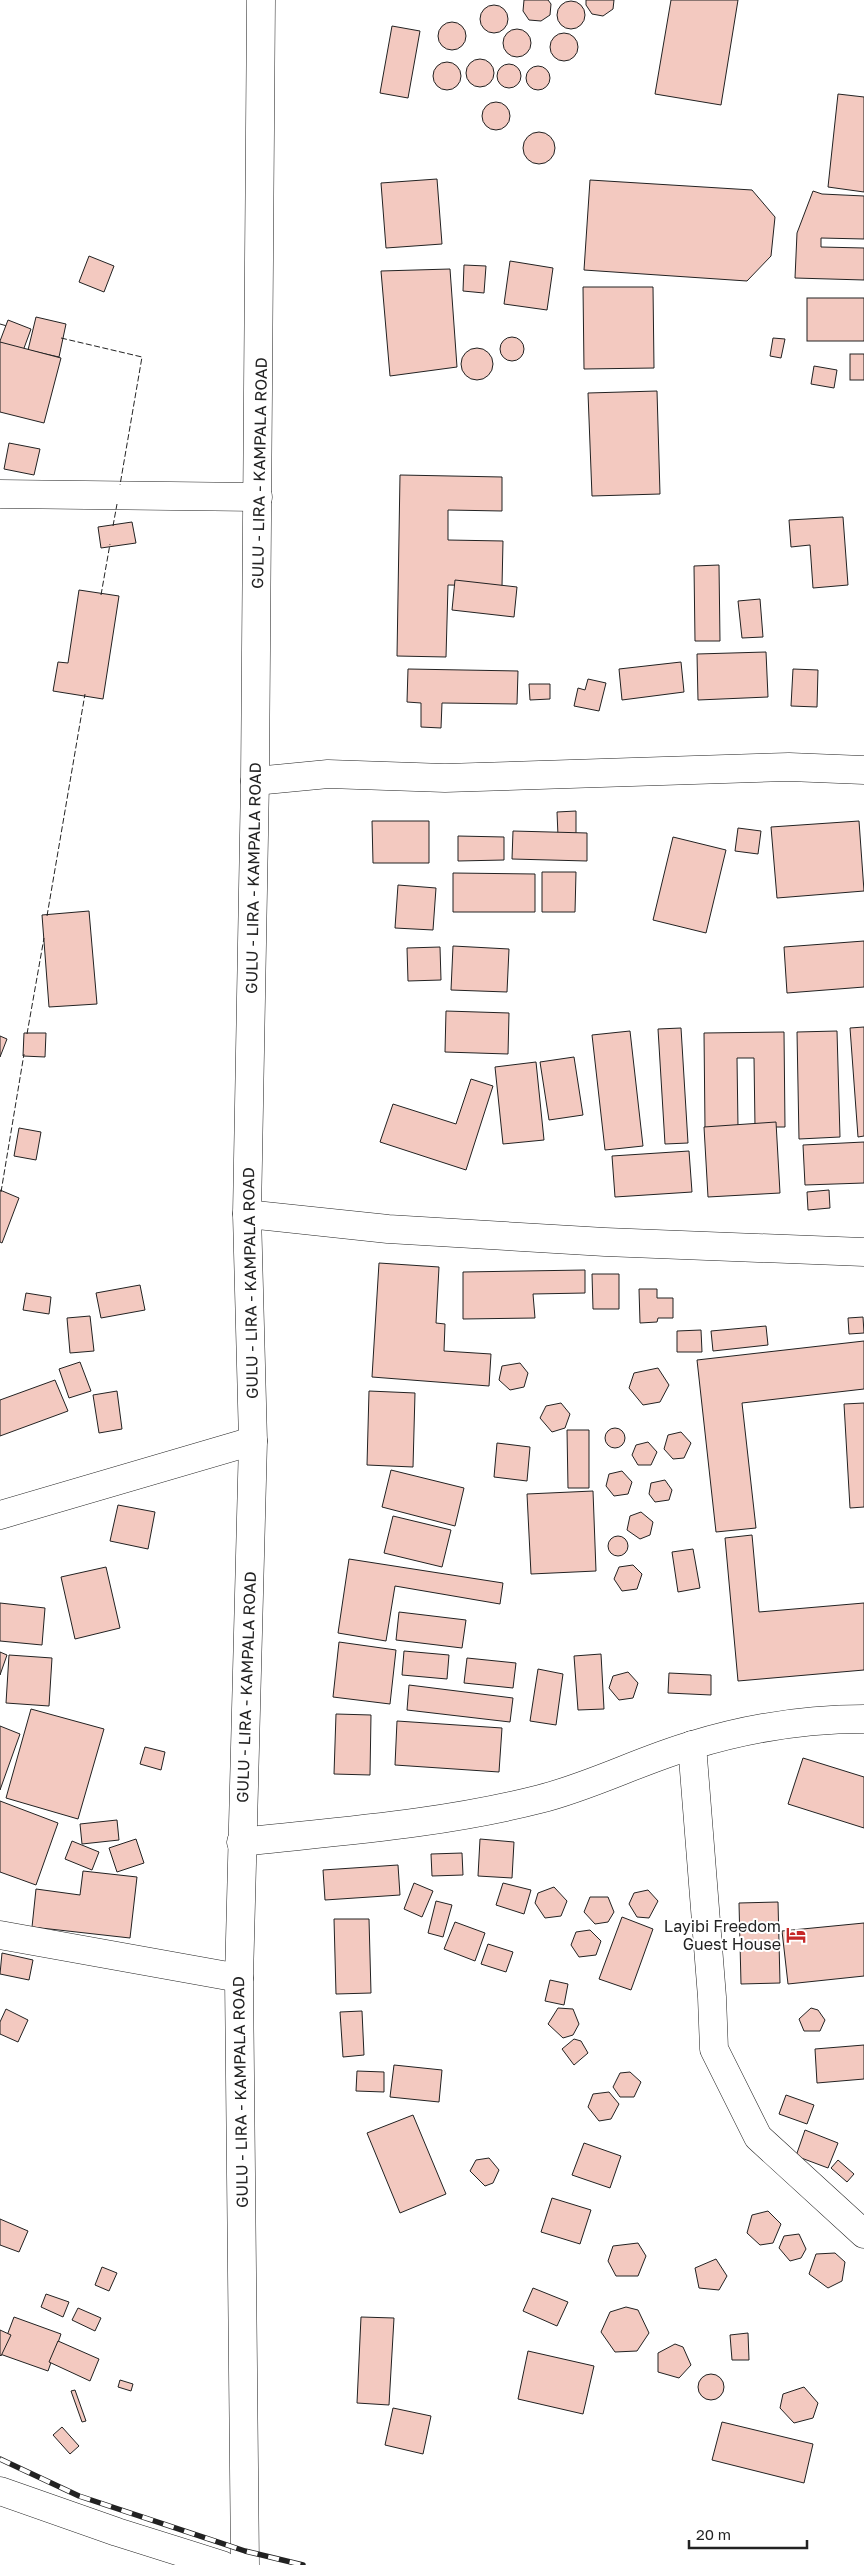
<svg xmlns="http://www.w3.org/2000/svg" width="864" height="2565" viewBox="0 0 864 2565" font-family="'Golos Text',sans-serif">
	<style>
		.building { fill: #f3c9c0; stroke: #222 }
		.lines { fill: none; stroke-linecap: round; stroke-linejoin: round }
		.minor-casing { stroke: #222; stroke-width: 29 }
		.major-casing { stroke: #222; stroke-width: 29 }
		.minor { stroke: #fff; stroke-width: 28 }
		.major { stroke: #fff; stroke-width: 28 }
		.rail-casing { stroke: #222; stroke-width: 5.5 }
		.rail { stroke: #fff; stroke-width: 4; stroke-dasharray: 11; stroke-linecap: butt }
		.fence { stroke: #222; stroke-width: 1; stroke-dasharray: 6 2.5; stroke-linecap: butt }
		.labels { text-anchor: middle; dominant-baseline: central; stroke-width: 4; stroke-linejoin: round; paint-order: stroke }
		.street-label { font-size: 16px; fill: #222; stroke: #fff }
		.poi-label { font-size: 16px; fill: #222; stroke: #fff; text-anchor: end }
	</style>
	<rect width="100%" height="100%" fill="#fff"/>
	<g class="building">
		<polygon points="524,0 548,0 551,4 550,15 541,21 529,20 523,11"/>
		<polygon points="586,0 614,0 613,9 603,16 592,14 586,5"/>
		<polygon points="671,0 738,0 721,105 655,94"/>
		<circle cx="571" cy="15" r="14"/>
		<circle cx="494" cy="19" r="14"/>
		<circle cx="452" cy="36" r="14"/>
		<polygon points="392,26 420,31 408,98 380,93"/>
		<circle cx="517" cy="43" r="14"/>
		<circle cx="564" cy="47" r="14"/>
		<circle cx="480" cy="73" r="14"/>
		<circle cx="447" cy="76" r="14"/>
		<circle cx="509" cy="76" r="12"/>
		<circle cx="538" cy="78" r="12"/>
		<polygon points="838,94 864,97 864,192 828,187"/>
		<circle cx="496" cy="116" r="14"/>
		<circle cx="539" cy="148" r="16"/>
		<polygon points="437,179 442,244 386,248 381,183"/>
		<polygon points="590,180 752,190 775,217 771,256 747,281 584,270"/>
		<polygon points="813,191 822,194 864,196 864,239 821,238 821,247 864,248 864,280 795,278 797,233"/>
		<polygon points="89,256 114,266 104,292 79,282"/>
		<polygon points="510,261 553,268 547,310 504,304"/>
		<polygon points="464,265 486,266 484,293 463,291"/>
		<polygon points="450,269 457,367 390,376 381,271"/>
		<polygon points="583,287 653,287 654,368 584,369"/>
		<rect x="807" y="298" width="57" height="43"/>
		<polygon points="36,317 66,324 59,357 28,350"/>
		<polygon points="8,320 31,329 20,359 0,352 0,341"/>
		<circle cx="512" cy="349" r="12"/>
		<polygon points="773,338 785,339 781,358 770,356"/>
		<polygon points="0,342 61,358 44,423 0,412"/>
		<circle cx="477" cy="364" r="16"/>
		<rect x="850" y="354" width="14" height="26"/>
		<polygon points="814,366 837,370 834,388 811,384"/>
		<polygon points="657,391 660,494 592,496 588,393"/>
		<polygon points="9,443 40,449 34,475 4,469"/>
		<polygon points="400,475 502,477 502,511 448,510 448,540 503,541 502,586 448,585 446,657 397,656"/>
		<polygon points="843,517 848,585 813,588 810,545 791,547 789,520"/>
		<polygon points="132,522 136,543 101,548 98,527"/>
		<polygon points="719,565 720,641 695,641 694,566"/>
		<polygon points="455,580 517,587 514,617 452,610"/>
		<polygon points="79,590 119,596 103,699 53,691 58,662 68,663"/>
		<polygon points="760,599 763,637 742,638 738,601"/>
		<polygon points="766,652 768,697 698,700 697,654"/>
		<polygon points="681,662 684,692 622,700 619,669"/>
		<polygon points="408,669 518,671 517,704 442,703 441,728 421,727 421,703 407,702"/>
		<polygon points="793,669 818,670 817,707 791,706"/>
		<polygon points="588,679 606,683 599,711 574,706 578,688 585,690"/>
		<polygon points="529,684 550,684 550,699 530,700"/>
		<polygon points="576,811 576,836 558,836 557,812"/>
		<polygon points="372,821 429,821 429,863 373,863"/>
		<polygon points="859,821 864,891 777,898 771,827"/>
		<polygon points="738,828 761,831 758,854 735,851"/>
		<polygon points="513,831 587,833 587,861 512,859"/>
		<polygon points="458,836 504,837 504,860 458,861"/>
		<polygon points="673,837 726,850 706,933 653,920"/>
		<polygon points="542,872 576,872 575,912 542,912"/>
		<polygon points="453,873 535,874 535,912 453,912"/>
		<polygon points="398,885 436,888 433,930 395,928"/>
		<polygon points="89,911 97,1004 49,1007 42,915"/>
		<polygon points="864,941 864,987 787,993 784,947"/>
		<polygon points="453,946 509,949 507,992 451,990"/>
		<polygon points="440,947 441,980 408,981 407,948"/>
		<polygon points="446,1011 509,1013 508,1054 445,1052"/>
		<polygon points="864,1027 864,1136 858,1137 850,1028"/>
		<polygon points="681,1028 688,1143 665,1144 658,1029"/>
		<polygon points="630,1031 643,1146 605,1150 592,1035"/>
		<polygon points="837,1031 840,1137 799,1139 797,1032"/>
		<polygon points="784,1032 785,1127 755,1127 754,1058 737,1058 738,1127 705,1128 704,1033"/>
		<polygon points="24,1033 46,1033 45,1057 23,1056"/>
		<polygon points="0,1036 7,1039 0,1057"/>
		<polygon points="574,1057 583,1115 549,1120 540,1062"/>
		<polygon points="536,1062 544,1140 503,1144 495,1067"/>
		<polygon points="471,1079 493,1086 466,1170 380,1142 393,1104 456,1124"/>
		<polygon points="776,1122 780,1193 708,1197 704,1127"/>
		<polygon points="19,1128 41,1132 36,1160 14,1156"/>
		<polygon points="864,1142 864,1183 805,1185 803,1145"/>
		<polygon points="689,1151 692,1192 615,1197 612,1156"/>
		<polygon points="0,1190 19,1198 2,1243 0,1242"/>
		<polygon points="829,1190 830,1208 808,1210 807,1192"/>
		<polygon points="379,1263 439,1267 436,1323 445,1324 444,1351 491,1354 489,1386 372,1377"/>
		<polygon points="585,1270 585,1293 533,1294 535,1318 463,1319 463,1272"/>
		<polygon points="592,1274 619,1274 619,1309 593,1309"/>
		<polygon points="140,1285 145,1310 101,1318 96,1293"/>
		<polygon points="639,1289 657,1289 657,1298 673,1298 673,1318 658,1318 657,1322 640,1323"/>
		<polygon points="26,1293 51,1297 49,1314 23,1310"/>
		<polygon points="90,1316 94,1351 70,1353 67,1318"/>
		<polygon points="863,1317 864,1333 849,1334 848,1318"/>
		<polygon points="766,1326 768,1345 713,1351 711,1331"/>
		<polygon points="701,1330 702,1352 677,1352 677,1331"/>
		<polygon points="864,1341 864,1389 742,1403 756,1528 716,1532 697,1360"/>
		<polygon points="80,1362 91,1391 69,1398 59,1369"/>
		<polygon points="520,1363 528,1373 524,1387 510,1390 499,1380 502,1366"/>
		<polygon points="658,1368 669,1385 660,1402 643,1405 629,1388 634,1373"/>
		<polygon points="55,1380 68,1411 0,1436 0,1400"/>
		<polygon points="117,1391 122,1429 99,1433 93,1395"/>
		<polygon points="369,1391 415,1393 413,1467 367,1465"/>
		<polygon points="561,1403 570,1414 565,1428 552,1432 540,1418 546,1406"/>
		<polygon points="864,1403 864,1507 850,1508 844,1404"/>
		<circle cx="615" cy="1438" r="10"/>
		<polygon points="567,1430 589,1430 589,1488 568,1488"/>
		<polygon points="681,1432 691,1443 684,1458 673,1459 664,1449 668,1435"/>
		<polygon points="648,1442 657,1452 651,1465 638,1465 632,1455 636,1445"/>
		<polygon points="497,1443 530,1447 527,1481 494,1477"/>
		<polygon points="391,1470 464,1488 455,1526 382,1507"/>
		<polygon points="622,1471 632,1482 628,1494 614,1496 606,1486 609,1474"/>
		<polygon points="665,1480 672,1490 669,1500 655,1502 649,1494 651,1483"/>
		<polygon points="593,1491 596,1571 531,1574 527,1494"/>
		<polygon points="118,1505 155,1512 148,1549 110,1541"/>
		<polygon points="641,1512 653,1522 650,1535 640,1539 627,1530 630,1516"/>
		<polygon points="393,1516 451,1530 442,1567 384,1553"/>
		<polygon points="752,1535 759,1612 864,1603 864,1670 738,1681 725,1538"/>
		<circle cx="618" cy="1546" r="10"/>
		<polygon points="693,1549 700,1588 678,1592 672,1552"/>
		<polygon points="349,1559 503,1583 500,1604 395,1586 386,1641 338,1633"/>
		<polygon points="633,1565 642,1574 637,1589 622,1591 614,1579 619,1567"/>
		<polygon points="106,1567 120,1628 75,1639 61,1577"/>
		<polygon points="0,1603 45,1608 42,1645 0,1641"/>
		<polygon points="399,1612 466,1620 462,1648 396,1640"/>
		<polygon points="339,1642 396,1650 390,1704 333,1697"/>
		<polygon points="404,1651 449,1655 447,1679 402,1675"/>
		<polygon points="0,1652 7,1655 0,1675"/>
		<polygon points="601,1654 604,1709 578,1710 574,1656"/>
		<polygon points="9,1655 52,1658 49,1706 6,1703"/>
		<polygon points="467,1658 516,1663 513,1688 464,1683"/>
		<polygon points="538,1669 563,1674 556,1725 530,1721"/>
		<polygon points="628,1672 638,1683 633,1698 619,1700 609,1688 613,1676"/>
		<polygon points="669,1673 711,1675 711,1695 668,1693"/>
		<polygon points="409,1685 513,1698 510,1722 407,1710"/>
		<polygon points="31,1709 104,1729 78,1819 6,1798"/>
		<polygon points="336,1714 371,1715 370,1775 334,1774"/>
		<polygon points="397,1721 502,1728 499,1772 395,1765"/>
		<polygon points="0,1726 20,1734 0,1790"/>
		<polygon points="145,1747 165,1752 161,1770 140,1764"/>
		<polygon points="803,1758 864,1777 864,1828 788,1804"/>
		<polygon points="0,1801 58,1823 36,1885 0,1872"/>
		<polygon points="117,1820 119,1840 82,1844 80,1824"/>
		<polygon points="136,1839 144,1863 117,1872 109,1848"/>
		<polygon points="480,1839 514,1842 512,1878 478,1876"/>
		<polygon points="72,1841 99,1852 92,1870 65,1859"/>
		<polygon points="462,1853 463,1875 432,1876 431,1854"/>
		<polygon points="398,1865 400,1895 325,1900 323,1870"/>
		<polygon points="83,1871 137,1877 130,1938 32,1927 36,1889 80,1895"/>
		<polygon points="414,1883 433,1891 422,1917 404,1909"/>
		<polygon points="503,1883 531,1890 524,1914 496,1905"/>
		<polygon points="554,1887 567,1901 561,1916 545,1918 535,1903 538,1893"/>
		<polygon points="648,1890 658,1901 649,1918 637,1917 629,1904 634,1893"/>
		<polygon points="590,1897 608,1897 614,1912 608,1922 595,1924 584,1912"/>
		<polygon points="436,1901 452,1905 443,1937 428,1933"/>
		<polygon points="778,1902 780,1983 741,1984 739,1903"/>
		<polygon points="622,1917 653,1929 631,1990 599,1979"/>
		<polygon points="334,1919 369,1919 371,1993 336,1994"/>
		<polygon points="455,1922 485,1933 475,1961 444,1949"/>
		<polygon points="864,1923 864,1976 788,1984 782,1931"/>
		<polygon points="590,1930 601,1941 596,1955 579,1957 571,1945 576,1932"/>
		<polygon points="488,1944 513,1952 506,1972 481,1964"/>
		<polygon points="2,1953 33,1960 29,1980 0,1974"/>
		<polygon points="550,1980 568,1984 564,2005 545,2001"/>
		<polygon points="558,2008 573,2009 579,2024 573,2035 563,2038 548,2024"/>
		<polygon points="811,2008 818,2010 825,2020 820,2031 804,2031 799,2019"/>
		<polygon points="6,2009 28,2020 18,2042 0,2034 0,2022"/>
		<polygon points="362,2011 364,2055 343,2057 340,2012"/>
		<polygon points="574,2039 581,2041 588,2053 574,2065 562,2049"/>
		<polygon points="864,2045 864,2079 817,2083 815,2049"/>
		<polygon points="394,2065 442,2070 439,2102 390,2097"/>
		<polygon points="357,2071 384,2072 384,2092 356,2091"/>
		<polygon points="630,2072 641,2082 634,2097 620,2097 613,2087 620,2073"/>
		<polygon points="609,2092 619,2104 611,2119 599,2121 588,2107 593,2094"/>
		<polygon points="786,2095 814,2105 807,2124 779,2114"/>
		<polygon points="413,2115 446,2194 400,2213 367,2133"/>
		<polygon points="805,2130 838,2143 828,2168 796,2156"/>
		<polygon points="584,2143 621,2156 610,2188 572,2175"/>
		<polygon points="489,2158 499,2170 493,2183 485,2186 470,2171 476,2160"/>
		<polygon points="838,2160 854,2174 847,2182 831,2168"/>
		<polygon points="552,2198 591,2210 580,2244 541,2232"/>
		<polygon points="768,2211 781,2224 773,2243 760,2245 747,2233 752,2215"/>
		<polygon points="0,2219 28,2231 19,2252 0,2245"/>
		<polygon points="799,2234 806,2249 801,2258 790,2261 779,2248 784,2236"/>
		<polygon points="638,2243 646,2256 638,2276 616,2276 608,2261 613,2246"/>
		<polygon points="835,2253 845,2262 842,2281 828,2288 809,2274 816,2254"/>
		<polygon points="716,2259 727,2276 719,2290 699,2288 695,2268"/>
		<polygon points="102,2267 117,2273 109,2291 95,2285"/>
		<polygon points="533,2288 568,2302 557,2326 523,2311"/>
		<polygon points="46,2294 69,2302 63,2317 41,2307"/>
		<polygon points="626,2307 638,2310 649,2333 637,2351 615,2352 601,2332 610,2312"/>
		<polygon points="78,2308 101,2318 95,2331 72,2320"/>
		<polygon points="14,2317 61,2334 48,2371 0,2354"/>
		<polygon points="361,2317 394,2318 389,2405 357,2403"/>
		<polygon points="0,2330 11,2335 1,2356 0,2355"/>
		<polygon points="748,2333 749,2360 732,2360 730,2335"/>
		<polygon points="58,2341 99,2359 90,2381 49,2362"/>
		<polygon points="675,2344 683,2347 691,2365 679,2378 658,2372 658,2353"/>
		<polygon points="528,2351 594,2366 583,2414 518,2399"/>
		<circle cx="711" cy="2387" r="13"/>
		<polygon points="120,2380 133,2384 131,2391 118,2387"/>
		<polygon points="804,2387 818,2403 813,2418 794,2423 780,2408 783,2394"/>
		<polygon points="75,2390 86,2421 82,2422 71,2391"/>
		<polygon points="393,2408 431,2416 423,2454 385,2445"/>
		<polygon points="722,2422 813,2444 804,2483 712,2460"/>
		<polygon points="62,2427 79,2446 70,2454 53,2435"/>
	</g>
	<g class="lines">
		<defs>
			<g id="minor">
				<polyline points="0,494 258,497"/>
				<polyline points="255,781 328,774 445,778 789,767 864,770"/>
				<polyline points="247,1214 388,1229 605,1242 864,1252"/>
				<polyline points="0,1515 253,1441"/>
				<polyline points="692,1745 712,1997 714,2049 758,2137 864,2234"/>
				<path d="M241,1842c100,-11 201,-18 299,-43 52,-13 101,-39 153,-54 55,-17 113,-26 171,-26"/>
				<polyline points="0,1935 239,1978"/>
				<polyline points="0,2491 117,2532 222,2565"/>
			</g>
			<polyline id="major" points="245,2565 239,1978 253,1441 247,1214 255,781 261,0"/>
		</defs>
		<use href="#minor" class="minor-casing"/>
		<use href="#major" class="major-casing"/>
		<use href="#minor" class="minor"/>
		<use href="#major" class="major"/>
		<defs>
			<polyline id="rail" points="0,2459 79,2496 245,2551 303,2565"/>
		</defs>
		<use href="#rail" class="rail-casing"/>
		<use href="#rail" class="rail"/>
		<g class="fence">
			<polyline points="0,324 7,326"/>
			<polyline points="61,338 142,357 120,485"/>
			<polyline points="113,526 117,504"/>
			<polyline points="101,595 110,544"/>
			<polyline points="47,916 85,694"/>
			<polyline points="27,1034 44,938"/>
			<polyline points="1,1192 24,1054"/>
		</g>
	</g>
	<defs>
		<symbol id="hotel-bare" viewBox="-9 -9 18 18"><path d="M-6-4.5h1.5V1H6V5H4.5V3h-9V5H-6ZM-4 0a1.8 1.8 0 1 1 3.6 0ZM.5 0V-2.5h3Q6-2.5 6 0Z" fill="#c62828" stroke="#fff" stroke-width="2.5" paint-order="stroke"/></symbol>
	</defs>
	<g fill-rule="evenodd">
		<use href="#hotel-bare" x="782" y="1921" width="28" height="28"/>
	</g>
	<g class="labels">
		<g class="street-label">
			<text transform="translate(259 473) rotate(-89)">GULU - LIRA - KAMPALA ROAD</text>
			<text transform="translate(253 878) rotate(-89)">GULU - LIRA - KAMPALA ROAD</text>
			<text transform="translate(250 1283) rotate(-91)">GULU - LIRA - KAMPALA ROAD</text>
			<text transform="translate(246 1687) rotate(-88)">GULU - LIRA - KAMPALA ROAD</text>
			<text transform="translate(240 2092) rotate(-91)">GULU - LIRA - KAMPALA ROAD</text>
		</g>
		<g class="poi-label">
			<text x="781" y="1926">Layibi Freedom<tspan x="781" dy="18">Guest House</tspan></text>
		</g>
	</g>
	<path d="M689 2540v8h118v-8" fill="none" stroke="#222222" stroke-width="2.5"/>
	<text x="696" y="2540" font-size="15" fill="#222222" stroke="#ffffff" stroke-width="4" paint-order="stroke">20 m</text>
</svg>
